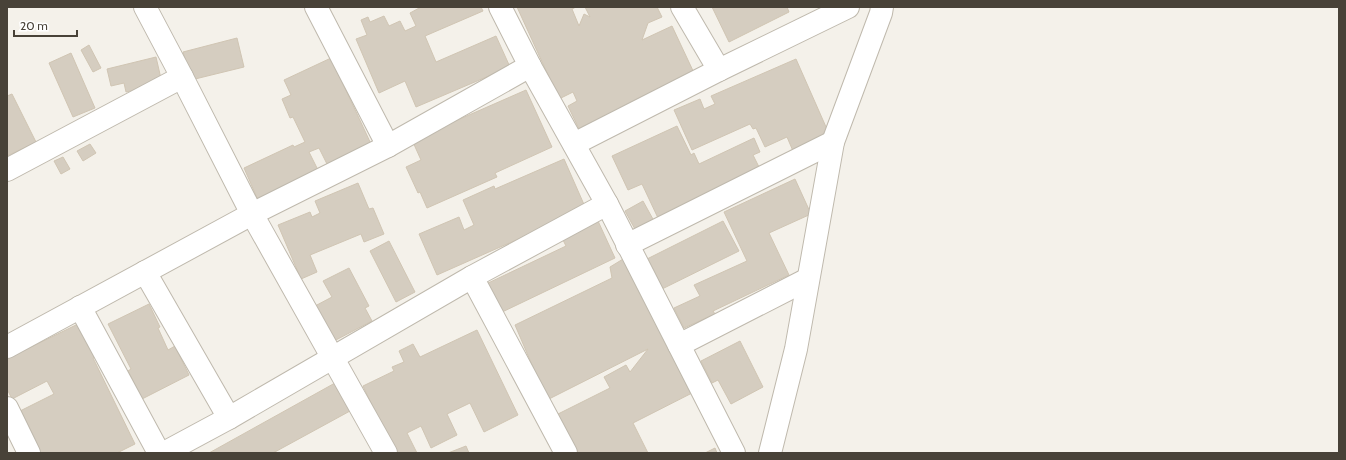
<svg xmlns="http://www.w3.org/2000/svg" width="1346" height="460" viewBox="0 0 1346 460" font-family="Cabin,sans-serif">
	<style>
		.building { fill: #d5cdc0; stroke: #d0c5b3 }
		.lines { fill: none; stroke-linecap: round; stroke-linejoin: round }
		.minor-casing { stroke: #bfb9ad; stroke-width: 24 }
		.minor { stroke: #fff; stroke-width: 22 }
	</style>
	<rect width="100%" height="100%" fill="#f4f1ea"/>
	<g class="building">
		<polygon points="421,7 481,7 483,11 425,36 436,62 496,36 510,67 416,107 405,81 379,93 356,39 367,35 361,20 368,17 370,22 384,16 389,26 400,21 405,31 416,26 410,13"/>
		<polygon points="517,7 576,7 572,9 579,26 584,14 590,17 585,7 657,7 662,17 648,23 642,40 672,26 695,75 579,129 568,106 577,101 573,92 559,99"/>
		<polygon points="712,7 787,7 789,12 729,42"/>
		<polygon points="237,38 244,67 191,80 183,52"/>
		<polygon points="89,45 101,68 93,72 81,50"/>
		<polygon points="71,53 95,108 73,117 49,63"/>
		<polygon points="156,57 162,83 126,92 124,83 111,86 107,69"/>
		<polygon points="331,58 371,144 327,164 319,148 309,152 319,172 258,200 244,168 293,145 294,147 305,142 293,117 290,118 282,99 291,95 284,80"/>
		<polygon points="796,59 830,136 793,151 787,137 765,147 756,128 753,129 750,124 692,150 674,110 700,99 704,109 715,104 711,96"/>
		<polygon points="526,90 552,147 495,173 497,177 427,208 420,192 418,193 406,167 421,160 412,140"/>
		<polygon points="12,94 36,142 7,156 7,96"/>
		<polygon points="677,126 691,155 694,153 699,164 754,138 760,152 753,155 761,171 658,218 642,184 628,190 612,156"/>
		<polygon points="90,144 96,153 83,161 77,151"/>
		<polygon points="63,157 70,169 61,174 54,161"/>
		<polygon points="564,159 586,209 437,275 419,234 459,217 464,230 474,225 463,200 494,186 495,189"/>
		<polygon points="795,179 811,214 769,233 789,275 713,311 715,314 684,328 674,308 700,296 694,285 747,261 724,212"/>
		<polygon points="358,183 369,209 373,208 384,234 364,242 361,234 310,255 317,272 301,279 278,225 310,212 312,217 320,213 315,201"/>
		<polygon points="643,201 654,221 636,231 625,211"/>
		<polygon points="598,221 615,258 498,314 484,285 566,246 562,238"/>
		<polygon points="723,221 739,251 660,290 645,260"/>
		<polygon points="389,241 415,292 396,302 370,251"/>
		<polygon points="628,256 696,391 633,423 648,453 576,453 556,415 610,388 604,377 626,365 630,372 648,349 547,400 515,325 612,278 610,267"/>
		<polygon points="349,268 369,306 365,308 372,321 334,341 315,306 332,297 323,281"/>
		<polygon points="149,304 160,327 158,328 168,350 175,346 189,375 142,399 128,371 131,369 108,324"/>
		<polygon points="78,324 95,357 93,358 135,444 117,453 38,453 18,412 54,394 47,381 12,399 7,389 7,351 21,345 23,351"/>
		<polygon points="477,330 518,415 484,432 470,403 447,414 457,435 431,448 421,426 407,433 417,453 395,453 363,386 394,371 392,367 404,362 399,351 413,344 420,357"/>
		<polygon points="740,341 763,387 731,404 718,380 712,383 701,361"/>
		<polygon points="335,383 350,411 273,453 209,453"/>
		<polygon points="466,446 469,453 448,453"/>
		<polygon points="715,448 717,453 705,453"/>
	</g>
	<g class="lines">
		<defs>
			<g id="minor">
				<polyline points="145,7 182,77 252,214 386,453"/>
				<polyline points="316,7 388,146"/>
				<polyline points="500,7 530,66 607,204 734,453"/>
				<polyline points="682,7 719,70"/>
				<polyline points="574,144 719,70 848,7"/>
				<polyline points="7,170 182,77"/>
				<polyline points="627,245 833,142"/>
				<polyline points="145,272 229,418"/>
				<polyline points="472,277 566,453"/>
				<polyline points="80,307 159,453"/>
				<polyline points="679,345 808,279"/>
				<polyline points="7,347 252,214 388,146 530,66"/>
				<polyline points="7,408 29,453"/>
				<polyline points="164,453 229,418 472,277 607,204"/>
				<polyline points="770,453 796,349 833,142 881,13 882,7"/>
			</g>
		</defs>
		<use href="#minor" class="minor-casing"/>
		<use href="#minor" class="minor"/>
	</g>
	<rect width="1346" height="460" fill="none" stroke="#484238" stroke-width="16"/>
	<path d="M14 30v6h63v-6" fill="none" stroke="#484238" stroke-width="2"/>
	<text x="20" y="30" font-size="12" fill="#484238" stroke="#ffffff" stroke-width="3" paint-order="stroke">20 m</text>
</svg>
